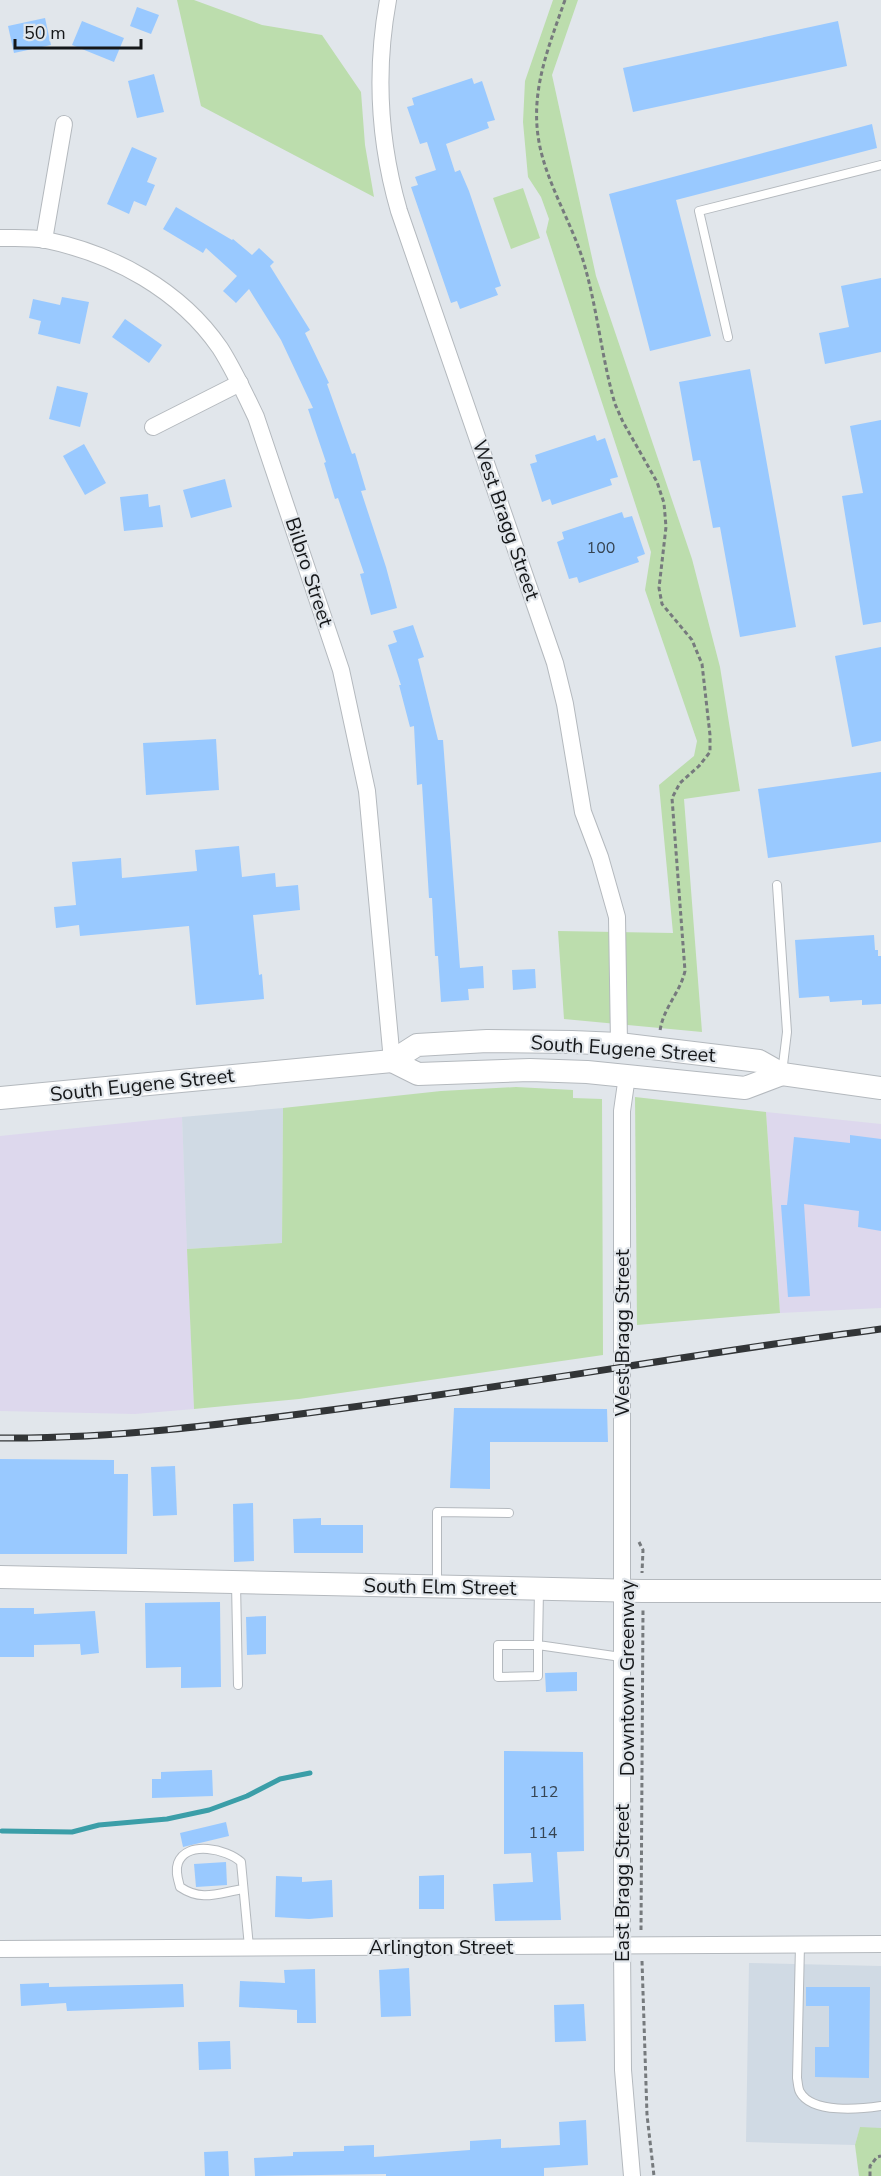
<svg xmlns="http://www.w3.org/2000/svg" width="881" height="2176" viewBox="0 0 881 2176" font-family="'Nunito Sans',sans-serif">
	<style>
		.commercial { fill: #ddd8ed }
		.built { fill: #d0dae4 }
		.green { fill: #bcddad }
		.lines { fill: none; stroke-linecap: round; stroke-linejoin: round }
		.stream { stroke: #3b9ea8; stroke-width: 5 }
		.building { fill: #99c9ff }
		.lane-casing { stroke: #b4b9be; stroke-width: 10 }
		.street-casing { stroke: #b4b9be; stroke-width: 18 }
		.secondary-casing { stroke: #b4b9be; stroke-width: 24 }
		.path { stroke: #767a7d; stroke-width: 3; stroke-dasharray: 4.5 3; stroke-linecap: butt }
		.lane { stroke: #fff; stroke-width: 8 }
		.street { stroke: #fff; stroke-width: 16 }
		.secondary { stroke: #fff; stroke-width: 22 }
		.rail-casing { stroke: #323537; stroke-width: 7 }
		.rail { stroke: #e1e6eb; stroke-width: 4.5; stroke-dasharray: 14; stroke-linecap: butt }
		.labels { text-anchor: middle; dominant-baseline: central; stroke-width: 4.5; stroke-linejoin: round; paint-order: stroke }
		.number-label { font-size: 16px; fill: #364452 }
		.street-label { font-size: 20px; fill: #151719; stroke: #e1e6eb }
	</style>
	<rect width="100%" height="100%" fill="#e1e6eb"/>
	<g class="commercial">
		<polygon points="766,1112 881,1124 881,1308 780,1313"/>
		<polygon points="182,1117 194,1409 135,1414 0,1411 0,1136"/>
	</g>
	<g class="built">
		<polygon points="283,1108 282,1243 187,1249 182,1117"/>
		<polygon points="749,1963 881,1966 881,2128 860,2128 855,2145 746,2142"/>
	</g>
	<g class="green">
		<polygon points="177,0 194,0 262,25 322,35 361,92 365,145 374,197 201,106"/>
		<polygon points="553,0 578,0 552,75 596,276 692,559 720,667 740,791 684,799 702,1032 564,1019 558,931 673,933 659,785 694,756 697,741 645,590 651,552 546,232 549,219 541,197 528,177 523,122 525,81"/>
		<polygon points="523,188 540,238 511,249 493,198"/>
		<polygon points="516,1087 573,1090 573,1098 602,1099 603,1355 299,1399 194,1409 187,1249 282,1243 283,1108 441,1091"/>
		<polygon points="635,1097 766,1112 780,1313 637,1325"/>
		<polygon points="860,2127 881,2128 881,2176 859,2176 855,2145"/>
	</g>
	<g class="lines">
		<polyline class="stream" points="2,1831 72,1832 99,1825 167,1819 209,1810 247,1796 280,1779 310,1773"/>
	</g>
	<g class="building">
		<polygon points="137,7 159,15 151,34 130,26"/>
		<polygon points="45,18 51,45 14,53 8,26"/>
		<polygon points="82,21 124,38 114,62 72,45"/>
		<polygon points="838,21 847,66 633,112 623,68"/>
		<polygon points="154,74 164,112 137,118 128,81"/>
		<polygon points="472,78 474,84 482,81 495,120 487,122 489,128 446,144 455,172 460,170 469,191 501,286 495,288 498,295 460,309 457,301 451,303 411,187 418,185 415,177 436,170 427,142 420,144 407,107 414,105 412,98"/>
		<polygon points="872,124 877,148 676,200 711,336 650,351 609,194"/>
		<polygon points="132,147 157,158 147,182 155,185 146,206 134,201 129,214 107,204"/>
		<polygon points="176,207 232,240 233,239 252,255 259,248 274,262 270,266 310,330 305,333 329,383 327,384 352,454 355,453 366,490 361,491 386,567 397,608 371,615 360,574 364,573 338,498 335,499 324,463 326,462 308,409 313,408 281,340 249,289 236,303 223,291 237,276 206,248 203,253 163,229"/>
		<polygon points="881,278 881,352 825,364 819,333 849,327 841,286"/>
		<polygon points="62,297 89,302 80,344 38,334 41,321 29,318 33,299 60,305"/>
		<polygon points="125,319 162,345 149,363 112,337"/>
		<polygon points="750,369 796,627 740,637 720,527 713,528 700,460 693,461 679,382"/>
		<polygon points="57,386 88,393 80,427 49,419"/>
		<polygon points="881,420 881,622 863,625 842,496 863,493 850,426"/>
		<polygon points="595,435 597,441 605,438 618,477 610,479 612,485 552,505 550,499 542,502 530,464 537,462 535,455"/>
		<polygon points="84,444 106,483 85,495 63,456"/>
		<polygon points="225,479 232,507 191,518 183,490"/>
		<polygon points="148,494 149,507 160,505 163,527 124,531 120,497"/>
		<polygon points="622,512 624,518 632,516 645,554 637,557 639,562 579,583 577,577 569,579 557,542 564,539 562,532"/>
		<polygon points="413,625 424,657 418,659 438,740 443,740 460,968 483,966 484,988 468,989 469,1000 441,1002 438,956 435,956 432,898 429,898 422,784 417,785 414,726 410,727 399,685 401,685 388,645 397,642 393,631"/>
		<polygon points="881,647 881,741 852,747 835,656"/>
		<polygon points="216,739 219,790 146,795 143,743"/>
		<polygon points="881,772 881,842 768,858 758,789"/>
		<polygon points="239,846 242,877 275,873 276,887 298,885 300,910 253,915 259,975 262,974 264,999 196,1005 189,926 80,936 79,925 56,928 54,907 76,905 72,862 121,858 122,878 197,871 195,850"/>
		<polygon points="874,935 875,950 878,950 878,956 881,956 881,1004 862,1005 862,1000 830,1002 829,996 799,998 795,940"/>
		<polygon points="535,969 536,988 513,990 512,970"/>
		<polygon points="850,1135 881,1139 881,1231 858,1227 859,1211 804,1204 810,1296 788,1297 781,1205 787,1205 794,1137 850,1143"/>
		<polygon points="454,1408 607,1409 608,1442 490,1442 490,1489 450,1488"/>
		<polygon points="0,1459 114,1460 114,1474 128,1474 127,1554 0,1554"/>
		<polygon points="175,1466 177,1515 153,1516 151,1467"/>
		<polygon points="253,1503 254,1561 234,1562 233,1504"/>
		<polygon points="321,1518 321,1525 363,1525 363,1553 294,1553 293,1519"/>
		<polygon points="220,1602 221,1687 181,1688 181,1667 146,1668 145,1603"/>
		<polygon points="0,1608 34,1608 34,1614 95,1611 99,1653 81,1655 80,1644 34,1645 34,1657 0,1657"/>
		<polygon points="266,1616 266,1654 247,1655 246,1617"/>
		<polygon points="577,1672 577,1691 546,1692 545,1673"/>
		<polygon points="504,1751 583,1752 584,1851 557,1852 561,1920 495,1921 493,1884 533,1882 531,1853 504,1854"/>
		<polygon points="212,1770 213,1796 152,1798 152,1779 161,1779 161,1772"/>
		<polygon points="226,1822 229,1836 183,1847 180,1833"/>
		<polygon points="226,1862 227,1885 196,1887 194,1864"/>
		<polygon points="444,1875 444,1909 419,1909 419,1876"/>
		<polygon points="276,1876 302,1877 302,1882 332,1880 333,1917 309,1919 275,1917"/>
		<polygon points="409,1968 411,2016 381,2017 379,1970"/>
		<polygon points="315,1969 316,2023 297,2023 297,2010 239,2007 240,1981 285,1983 284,1970"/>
		<polygon points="49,1983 49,1987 183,1984 184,2007 67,2011 66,2003 21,2006 20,1984"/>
		<polygon points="806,1987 870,1987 869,2078 815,2077 815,2047 829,2047 829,2006 806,2006"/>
		<polygon points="584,2004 586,2041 555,2042 554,2005"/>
		<polygon points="230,2041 231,2069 199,2070 198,2042"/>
		<polygon points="586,2120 588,2165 544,2168 544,2176 386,2176 386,2174 255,2176 254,2158 293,2156 293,2152 344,2151 344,2146 374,2145 374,2157 470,2150 470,2141 501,2139 501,2148 560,2145 559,2122"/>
		<polygon points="228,2151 229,2176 205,2176 204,2152"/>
	</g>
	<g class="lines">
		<defs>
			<g id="lane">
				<polyline points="728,337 699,211 881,165"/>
				<polyline points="777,885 787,1032 782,1073"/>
				<polyline points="236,1583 238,1685"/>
				<polyline points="437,1586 437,1512 509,1513"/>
				<polyline points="539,1590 538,1645 498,1645 498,1677 538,1676 538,1645 621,1657"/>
				<path d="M243,1889c-25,4 -41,13 -63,-2 -2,-8 -5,-16 -2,-24 9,-23 49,-14 63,-1l8,85"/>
				<path d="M800,1945l-3,133c1,5 1,11 3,14 12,22 61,17 81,14"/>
			</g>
			<g id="street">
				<path d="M388,0c-13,71 -9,142 11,211l156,452 10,41 18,108 17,45 17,60 2,127"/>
				<path d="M0,238c15,0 31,-1 46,2 68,14 134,50 174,108 14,22 25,46 36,69l85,253 26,121 25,270"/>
				<polyline points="44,240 64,124"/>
				<polyline points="153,427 240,383"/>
				<polyline points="627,1076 622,1111 622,1946 623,2070 632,2176"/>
				<polyline points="0,1949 881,1944"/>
			</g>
			<g id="secondary">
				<polyline points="392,1061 418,1074 530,1070 587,1072 745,1088 782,1074"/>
				<polyline points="0,1098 392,1061 417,1045 487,1041 572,1042 619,1044 759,1061 782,1074 881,1088"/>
				<polyline points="0,1577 642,1591 881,1591"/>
			</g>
		</defs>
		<use href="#lane" class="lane-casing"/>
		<use href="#street" class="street-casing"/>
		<use href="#secondary" class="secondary-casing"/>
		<g class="path">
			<path d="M565,0c-19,54 -39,101 -22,159 10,34 28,65 39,98 15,47 19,99 33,147l8,18 34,60 7,21 2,24 -7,61 3,16 30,36 10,24 8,71v17l-11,14 -19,17 -8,15 13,173c-5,22 -22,37 -25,60"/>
			<polyline points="639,1542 643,1550 642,1573"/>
			<polyline points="641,1930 643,1610"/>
			<polyline points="642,1961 647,2115 654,2176"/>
			<polyline points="870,2176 870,2166 877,2157 881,2156"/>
		</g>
		<use href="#lane" class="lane"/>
		<use href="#street" class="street"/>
		<use href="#secondary" class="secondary"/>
		<defs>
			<path id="rail" d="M0,1438c114,1 226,-14 338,-29 182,-24 362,-56 543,-80"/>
		</defs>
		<use href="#rail" class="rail-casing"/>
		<use href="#rail" class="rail"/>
	</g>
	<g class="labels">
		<g class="number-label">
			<text x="601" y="548">100</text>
			<text x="544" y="1792">112</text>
			<text x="543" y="1833">114</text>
		</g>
		<g class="street-label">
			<text transform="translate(506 520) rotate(71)">West Bragg Street</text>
			<text transform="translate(309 572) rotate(72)">Bilbro Street</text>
			<text transform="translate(623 1049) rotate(4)">South Eugene Street</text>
			<text transform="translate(142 1085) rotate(-6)">South Eugene Street</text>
			<text transform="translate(622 1333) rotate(-90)">West Bragg Street</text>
			<text transform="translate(440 1587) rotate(1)">South Elm Street</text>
			<text transform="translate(627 1678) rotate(-90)">Downtown Greenway</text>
			<text transform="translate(622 1883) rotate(-90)">East Bragg Street</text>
			<text x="441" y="1947">Arlington Street</text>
		</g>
	</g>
	<path d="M15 39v9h126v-9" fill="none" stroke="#151719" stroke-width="3"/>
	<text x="24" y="39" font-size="18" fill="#151719" stroke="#e1e6eb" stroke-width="4.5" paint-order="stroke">50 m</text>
</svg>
